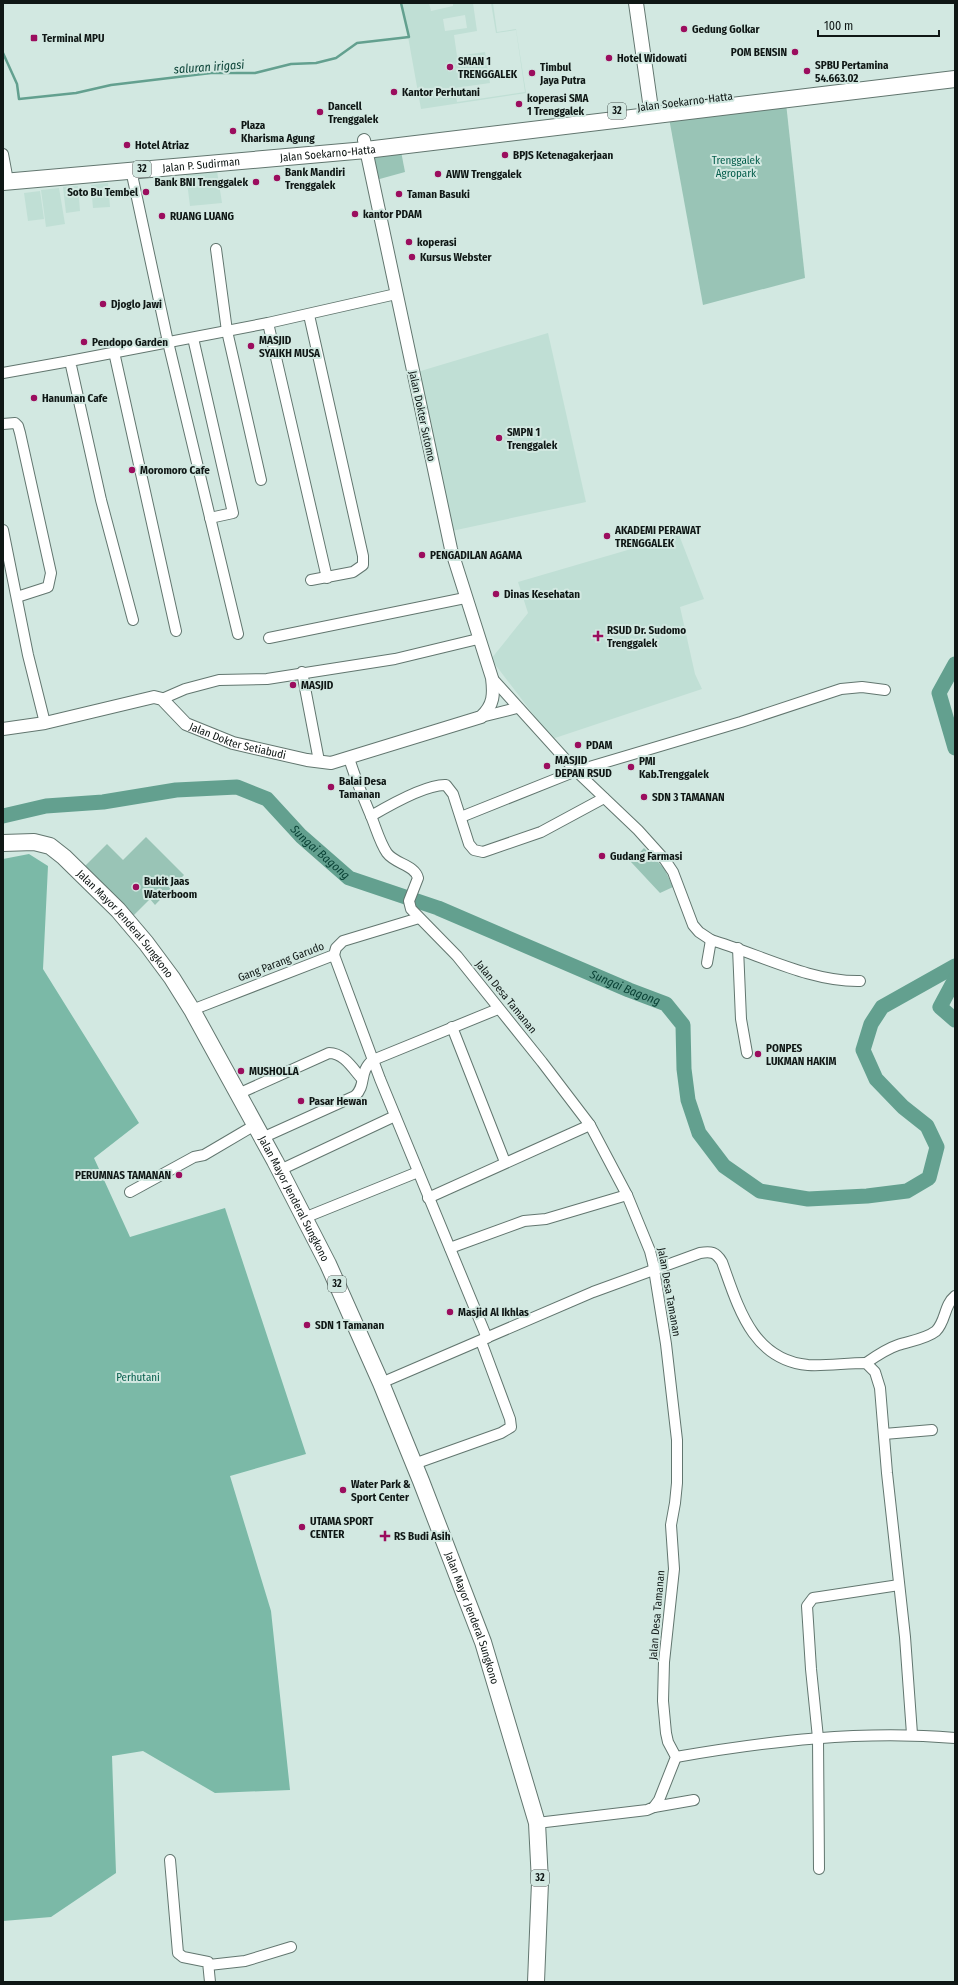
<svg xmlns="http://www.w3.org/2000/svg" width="958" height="1985" viewBox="0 0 958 1985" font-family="'Fira Sans Condensed',sans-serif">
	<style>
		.built { fill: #c0dfd5; fill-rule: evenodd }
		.green { fill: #99c4b6 }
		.forest { fill: #7bb9a7 }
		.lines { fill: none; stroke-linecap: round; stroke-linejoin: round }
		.stream { stroke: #63a08f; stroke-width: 2.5 }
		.river { stroke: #63a08f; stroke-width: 15 }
		.minor-casing { stroke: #62766f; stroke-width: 12 }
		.tertiary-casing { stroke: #62766f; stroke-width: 14 }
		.secondary-casing { stroke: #62766f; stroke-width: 16 }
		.trunk-casing { stroke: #62766f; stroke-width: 18 }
		.minor { stroke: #fff; stroke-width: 10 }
		.tertiary { stroke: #fff; stroke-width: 12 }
		.secondary { stroke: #fff; stroke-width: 14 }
		.trunk { stroke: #fff; stroke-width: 16 }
		.poi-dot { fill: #9b0d5e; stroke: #d2e8e1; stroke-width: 1.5 }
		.labels { text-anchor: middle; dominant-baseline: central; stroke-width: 4; stroke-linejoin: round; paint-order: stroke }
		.shield { fill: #d2e8e1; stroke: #4a5652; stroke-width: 1 }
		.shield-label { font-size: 10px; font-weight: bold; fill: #0f1715 }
		.poi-label { font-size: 11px; font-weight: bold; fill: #0f1715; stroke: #d2e8e1; text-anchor: start }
		.street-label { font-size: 11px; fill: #0f1715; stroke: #d2e8e1 }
		.park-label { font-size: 11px; fill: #045d4b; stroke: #d2e8e1 }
		.water-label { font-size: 12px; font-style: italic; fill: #094135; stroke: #d2e8e1 }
	</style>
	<rect width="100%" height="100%" fill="#d2e8e1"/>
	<g class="built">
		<path d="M402,3h27l2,8 22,-5v-3h20l4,28 -23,4 3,21 28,-4 5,31 -35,5 2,14 68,-10 -9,-62 -20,3 -5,-30h2l4,29 19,-3 10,64 -105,16zM465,15l2,13 -22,3 -2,-12z"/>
		<polygon points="217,171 222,203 190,206 186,174"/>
		<polygon points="108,183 110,207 93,208 91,185"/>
		<polygon points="78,186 80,211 66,213 63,187"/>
		<polygon points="59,188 65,224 46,227 41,190"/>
		<polygon points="40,191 44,219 28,221 24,193"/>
		<polygon points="548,333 586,502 447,532 414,373"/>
		<polygon points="679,535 704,599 680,607 695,674 702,689 552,739 491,659 528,613 518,582"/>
	</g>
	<g class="green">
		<polygon points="786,103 805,278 703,305 669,118"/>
		<polygon points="400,146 405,172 376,180 371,151"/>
		<polygon points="146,837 184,875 155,905 150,899 131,918 82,869 107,844 123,860"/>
		<polygon points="644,848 664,868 673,887 660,893 631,862"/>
	</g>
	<polygon class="forest" points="29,854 48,866 43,969 139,1123 94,1158 130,1237 225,1208 306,1454 230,1476 271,1611 290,1790 215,1793 143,1751 112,1756 116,1873 51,1917 3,1921 3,859"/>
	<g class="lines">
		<polyline class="stream" points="3,53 17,84 19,99 76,93 111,85 211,73 255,73 291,64 316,63 336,58 357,43 409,37 401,3"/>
		<g class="river">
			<polyline points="955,664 939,693 955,748"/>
			<path id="s1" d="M3,816l43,-10 57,-4 73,-12 61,-3 30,12 34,37 48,42 89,30 191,82 37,14 17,21 1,44 4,31 11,33 25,33 36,25 48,8 59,-3 40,-5 22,-13 8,-31 -10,-21 -24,-19 -27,-28 -13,-29 8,-26 11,-17 73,-41"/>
			<polyline points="955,979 940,1007 955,1020"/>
		</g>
		<defs>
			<g id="minor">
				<polyline points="3,154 8,181"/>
				<polyline points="131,170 168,342 238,634"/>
				<polyline points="216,249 227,331 261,480"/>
				<polyline points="309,315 363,556 363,565 353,572 311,580"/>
				<polyline points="268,323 327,578"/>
				<polyline points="193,338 233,513 210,518"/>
				<polyline points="114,352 176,631"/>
				<polyline points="3,373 70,361"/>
				<polyline points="3,424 15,423 18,426 20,433 51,573 48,587 17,597"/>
				<polyline points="3,530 28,655 45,723"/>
				<polyline points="133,620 101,500 70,361 268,323 396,294"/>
				<polyline points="269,638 465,598"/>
				<polyline points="302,672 319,761"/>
				<path d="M492,678l84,93 62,59 27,30 8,12 20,53 6,7 12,8c48,14 99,42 149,41"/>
				<polyline points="162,699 185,689 219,680 267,679 395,659 478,639"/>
				<polyline points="481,717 517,708"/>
				<path d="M349,758c6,20 14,39 22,58 5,12 9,27 16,37 8,11 28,12 31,25l-9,23 2,8 46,47 85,106 48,63 37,70 23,56 3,12 13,81 11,96v43l-2,20 -4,22 3,44 -10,93 -1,39 3,32 2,9 8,15 -17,43 -5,7 -7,3 -110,13"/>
				<path d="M371,816c17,-10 56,-32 75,-31l7,9 16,50 5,6 9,2 58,-20 63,-34"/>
				<polyline points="461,817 576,771 741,722 841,689 862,687 885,690"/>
				<polyline points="738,948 741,1019 747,1053"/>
				<polyline points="334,955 380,1079 487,1338"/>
				<polyline points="707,963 711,940"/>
				<polyline points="192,1010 334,955 336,948 343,941 419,918"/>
				<polyline points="452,1027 505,1162"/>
				<path d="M238,1094l91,-41c15,0 24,16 33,26"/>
				<path d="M262,1138l93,-42c12,-11 3,-24 18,-36l125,-51"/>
				<polyline points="280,1170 395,1116"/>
				<polyline points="130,1192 194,1157 204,1155 255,1125"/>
				<polyline points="428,1198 590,1125"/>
				<polyline points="304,1218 418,1172"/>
				<polyline points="450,1248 524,1221 546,1219 627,1195"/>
				<path d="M866,1363c10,-7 20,-14 32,-18 12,-4 28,-6 38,-14 10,-10 8,-26 19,-35"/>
				<path d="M381,1383l212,-91 107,-39c11,-2 16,-1 22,9 16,44 30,98 86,103 19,1 38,-2 58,-2l9,9 5,16 7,85 18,164 7,97"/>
				<polyline points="884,1434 932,1430"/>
				<polyline points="414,1464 501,1433 511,1427 510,1419 481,1341"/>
				<path d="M676,1757c93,-16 185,-27 279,-19"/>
				<polyline points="654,1807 694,1800"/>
				<polyline points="170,1860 178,1953 183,1957 208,1962 210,1982"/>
				<polyline points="819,1869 818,1738 811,1669 807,1606 813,1598 820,1597 899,1585"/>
				<polyline points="209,1965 245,1961 291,1947"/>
			</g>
			<g id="tertiary">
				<path id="s2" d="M3,729l42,-6 109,-26 8,2 24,25 47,19 74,17 24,3 150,-46c13,-12 13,-23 11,-39l-41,-129 -87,-409"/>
			</g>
			<polyline id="secondary" points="636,3 652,116"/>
			<g id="trunk">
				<path id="s3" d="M3,182l363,-32 589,-71"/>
				<path id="s4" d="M3,843l31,-1 16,4 14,11 54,53 28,33 26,35 20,32 83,151 53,103 53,119 40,98 62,161 54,181 3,59 -4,100"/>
			</g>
		</defs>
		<use href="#minor" class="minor-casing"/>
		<use href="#tertiary" class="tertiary-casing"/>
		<use href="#secondary" class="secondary-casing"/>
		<use href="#trunk" class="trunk-casing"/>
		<use href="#minor" class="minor"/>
		<use href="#tertiary" class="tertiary"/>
		<use href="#secondary" class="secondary"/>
		<use href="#trunk" class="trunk"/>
	</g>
	<g class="poi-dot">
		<circle cx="684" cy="29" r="4"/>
		<rect x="30" y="34" width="8" height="8" rx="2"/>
		<circle cx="795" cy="52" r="4"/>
		<circle cx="609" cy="58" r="4"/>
		<circle cx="450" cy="67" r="4"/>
		<circle cx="807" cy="71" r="4"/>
		<circle cx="532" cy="73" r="4"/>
		<circle cx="394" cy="92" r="4"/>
		<circle cx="519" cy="104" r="4"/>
		<circle cx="320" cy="112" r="4"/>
		<circle cx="233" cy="131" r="4"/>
		<circle cx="127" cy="145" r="4"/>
		<circle cx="505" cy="155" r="4"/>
		<circle cx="438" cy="174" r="4"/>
		<circle cx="277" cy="178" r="4"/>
		<circle cx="256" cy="182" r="4"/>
		<circle cx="146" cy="192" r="4"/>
		<circle cx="399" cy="194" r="4"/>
		<circle cx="355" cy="214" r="4"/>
		<circle cx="162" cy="216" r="4"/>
		<circle cx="409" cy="242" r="4"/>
		<circle cx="412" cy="257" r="4"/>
		<circle cx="103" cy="304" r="4"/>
		<circle cx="84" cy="342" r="4"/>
		<circle cx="251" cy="346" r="4"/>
		<circle cx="34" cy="398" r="4"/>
		<circle cx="499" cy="438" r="4"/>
		<circle cx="132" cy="470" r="4"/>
		<circle cx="607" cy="536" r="4"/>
		<circle cx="422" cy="555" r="4"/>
		<circle cx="496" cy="594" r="4"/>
		<path d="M596 630h4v4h4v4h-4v4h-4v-4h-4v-4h4z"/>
		<circle cx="293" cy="685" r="4"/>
		<circle cx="578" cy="745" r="4"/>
		<circle cx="547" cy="766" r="4"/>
		<circle cx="631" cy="767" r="4"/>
		<circle cx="331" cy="787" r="4"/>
		<circle cx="644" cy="797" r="4"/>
		<circle cx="602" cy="856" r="4"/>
		<circle cx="136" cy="887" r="4"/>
		<circle cx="758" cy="1054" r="4"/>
		<circle cx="241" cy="1071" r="4"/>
		<circle cx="301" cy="1101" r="4"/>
		<circle cx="179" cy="1175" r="4"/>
		<circle cx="450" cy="1312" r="4"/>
		<circle cx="307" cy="1325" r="4"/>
		<circle cx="343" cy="1490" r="4"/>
		<circle cx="302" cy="1527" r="4"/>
		<path d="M383 1530h4v4h4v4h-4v4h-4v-4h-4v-4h4z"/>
	</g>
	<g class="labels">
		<g class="shield">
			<rect x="608" y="103" width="18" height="16" rx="3"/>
			<rect x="133" y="161" width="18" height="16" rx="3"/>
			<rect x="328" y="1276" width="18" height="16" rx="3"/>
			<rect x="531" y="1870" width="18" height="16" rx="3"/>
		</g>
		<g class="shield-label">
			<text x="617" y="111">32</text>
			<text x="142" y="169">32</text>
			<text x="337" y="1284">32</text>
			<text x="540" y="1878">32</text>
		</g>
		<g class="poi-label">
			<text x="692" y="29">Gedung Golkar</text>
			<text x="42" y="38">Terminal MPU</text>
			<text x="787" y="52" text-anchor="end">POM BENSIN</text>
			<text x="617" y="58">Hotel Widowati</text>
			<text x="458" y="61">SMAN 1<tspan x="458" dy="13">TRENGGALEK</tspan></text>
			<text x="815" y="65">SPBU Pertamina<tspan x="815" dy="13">54.663.02</tspan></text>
			<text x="540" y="67">Timbul<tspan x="540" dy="13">Jaya Putra</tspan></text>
			<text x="402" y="92">Kantor Perhutani</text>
			<text x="527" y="98">koperasi SMA<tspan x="527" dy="13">1 Trenggalek</tspan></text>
			<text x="328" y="106">Dancell<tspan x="328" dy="13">Trenggalek</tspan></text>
			<text x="241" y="125">Plaza<tspan x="241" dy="13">Kharisma Agung</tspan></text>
			<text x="135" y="145">Hotel Atriaz</text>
			<text x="513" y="155">BPJS Ketenagakerjaan</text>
			<text x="285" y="172">Bank Mandiri<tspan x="285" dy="13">Trenggalek</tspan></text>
			<text x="446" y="174">AWW Trenggalek</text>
			<text x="248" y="182" text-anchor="end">Bank BNI Trenggalek</text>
			<text x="138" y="192" text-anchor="end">Soto Bu Tembel</text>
			<text x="407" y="194">Taman Basuki</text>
			<text x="363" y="214">kantor PDAM</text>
			<text x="170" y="216">RUANG LUANG</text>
			<text x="417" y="242">koperasi</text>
			<text x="420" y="257">Kursus Webster</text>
			<text x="111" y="304">Djoglo Jawi</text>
			<text x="259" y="340">MASJID<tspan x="259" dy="13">SYAIKH MUSA</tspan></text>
			<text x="92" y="342">Pendopo Garden</text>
			<text x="42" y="398">Hanuman Cafe</text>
			<text x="507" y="432">SMPN 1<tspan x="507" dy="13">Trenggalek</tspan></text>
			<text x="140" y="470">Moromoro Cafe</text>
			<text x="615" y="530">AKADEMI PERAWAT<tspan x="615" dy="13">TRENGGALEK</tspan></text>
			<text x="430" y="555">PENGADILAN AGAMA</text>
			<text x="504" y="594">Dinas Kesehatan</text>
			<text x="607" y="630">RSUD Dr. Sudomo<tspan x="607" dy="13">Trenggalek</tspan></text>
			<text x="301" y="685">MASJID</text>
			<text x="586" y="745">PDAM</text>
			<text x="555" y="760">MASJID<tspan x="555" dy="13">DEPAN RSUD</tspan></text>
			<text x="639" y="761">PMI<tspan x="639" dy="13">Kab.Trenggalek</tspan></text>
			<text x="339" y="781">Balai Desa<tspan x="339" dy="13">Tamanan</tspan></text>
			<text x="652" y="797">SDN 3 TAMANAN</text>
			<text x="610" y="856">Gudang Farmasi</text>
			<text x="144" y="881">Bukit Jaas<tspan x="144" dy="13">Waterboom</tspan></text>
			<text x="766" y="1048">PONPES<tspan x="766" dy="13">LUKMAN HAKIM</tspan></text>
			<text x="249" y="1071">MUSHOLLA</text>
			<text x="309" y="1101">Pasar Hewan</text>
			<text x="171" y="1175" text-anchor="end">PERUMNAS TAMANAN</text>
			<text x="458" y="1312">Masjid Al Ikhlas</text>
			<text x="315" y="1325">SDN 1 Tamanan</text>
			<text x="351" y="1484">Water Park &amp;<tspan x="351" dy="13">Sport Center</tspan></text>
			<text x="310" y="1521">UTAMA SPORT<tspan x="310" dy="13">CENTER</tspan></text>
			<text x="394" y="1536">RS Budi Asih</text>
		</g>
		<g class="street-label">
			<text transform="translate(685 102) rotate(-7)">Jalan Soekarno-Hatta</text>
			<text stroke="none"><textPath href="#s3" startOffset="326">Jalan Soekarno-Hatta</textPath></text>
			<text stroke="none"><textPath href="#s3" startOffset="199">Jalan P. Sudirman</textPath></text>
			<text transform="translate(422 416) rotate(78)">Jalan Dokter Sutomo</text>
			<text stroke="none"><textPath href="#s2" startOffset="252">Jalan Dokter Setiabudi</textPath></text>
			<text stroke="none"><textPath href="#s4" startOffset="156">Jalan Mayor Jenderal Sungkono</textPath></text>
			<text transform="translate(281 962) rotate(-21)">Gang Parang Garudo</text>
			<text transform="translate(506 997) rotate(51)">Jalan Desa Tamanan</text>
			<text stroke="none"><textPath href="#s4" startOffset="480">Jalan Mayor Jenderal Sungkono</textPath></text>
			<text transform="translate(669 1292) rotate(80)">Jalan Desa Tamanan</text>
			<text transform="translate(657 1615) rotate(-85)">Jalan Desa Tamanan</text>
			<text stroke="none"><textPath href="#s4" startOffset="936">Jalan Mayor Jenderal Sungkono</textPath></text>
		</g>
		<g class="park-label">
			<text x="736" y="160">Trenggalek<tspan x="736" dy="13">Agropark</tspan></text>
			<text x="138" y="1377">Perhutani</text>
		</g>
		<g class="water-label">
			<text transform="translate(209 67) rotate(-4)">saluran irigasi</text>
			<text stroke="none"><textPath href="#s1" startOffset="344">Sungai Bagong</textPath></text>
			<text stroke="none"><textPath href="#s1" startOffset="680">Sungai Bagong</textPath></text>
		</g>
	</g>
	<rect width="958" height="1985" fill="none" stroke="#0f1715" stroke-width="8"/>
	<path d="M818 30v6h121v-6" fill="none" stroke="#0f1715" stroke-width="2"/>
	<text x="824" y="30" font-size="12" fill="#0f1715" stroke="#d2e8e1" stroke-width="3" paint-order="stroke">100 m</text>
</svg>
